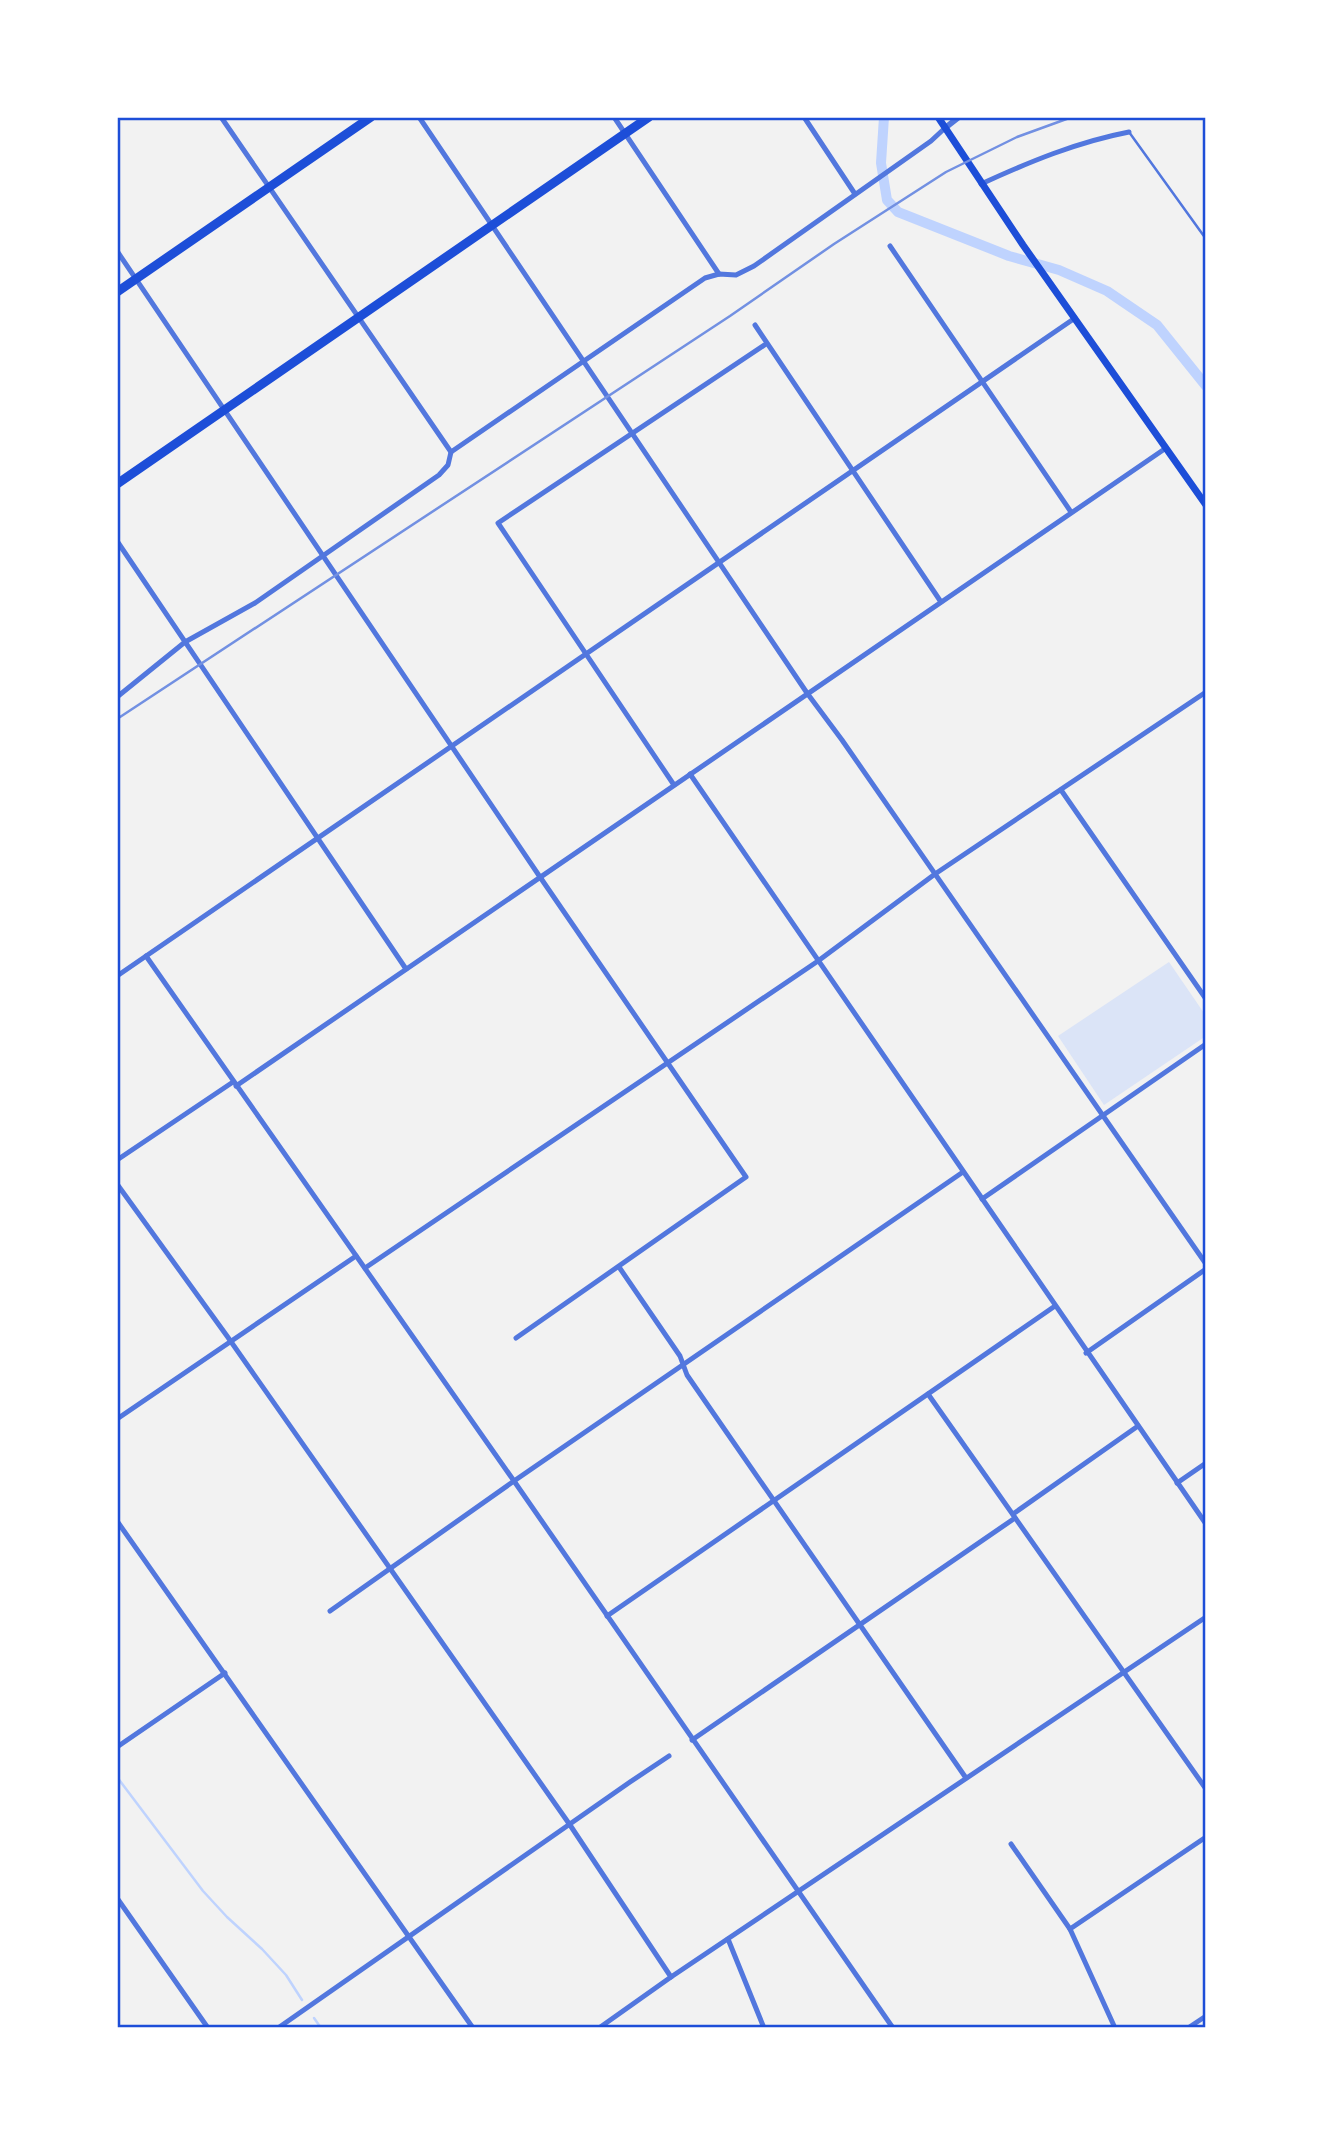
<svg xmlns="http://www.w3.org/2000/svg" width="1323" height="2145" viewBox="0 0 1323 2145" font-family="Figtree,sans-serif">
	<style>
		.green { fill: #dbe4f7 }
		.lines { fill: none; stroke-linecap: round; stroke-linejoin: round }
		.stream { stroke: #bfd3fe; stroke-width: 2.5 }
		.canal { stroke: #bfd3fe; stroke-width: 10 }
		.service { stroke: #5277de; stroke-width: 2.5 }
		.minor { stroke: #5277de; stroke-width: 5 }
		.tertiary { stroke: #5277de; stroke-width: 6 }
		.secondary { stroke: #1d4ed8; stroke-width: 7 }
		.trunk { stroke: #1d4ed8; stroke-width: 9 }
		.rail { stroke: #7290e2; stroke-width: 2.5 }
		.neatline { fill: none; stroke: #1d4ed8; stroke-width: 2.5 }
	</style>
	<rect width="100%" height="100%" fill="#f2f2f2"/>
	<polygon class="green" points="1169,962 1206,1016 1206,1036 1104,1105 1058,1036"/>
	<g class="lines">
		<g class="stream">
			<polyline points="117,1777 203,1891 227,1917 262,1949 286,1975 302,2000"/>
			<polyline points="314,2018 321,2028"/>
		</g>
		<polyline class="canal" points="884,117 881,163 887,200 898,212 1009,256 1059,270 1107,291 1157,325 1206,386"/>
		<polyline class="service" points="1129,132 1206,239"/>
		<g class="minor">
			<polyline points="221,117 451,452"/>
			<polyline points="419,117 807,693 842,740 1206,1264"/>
			<polyline points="614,117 719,274"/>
			<polyline points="804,117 855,194"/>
			<path d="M981,184c48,-22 96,-42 148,-52"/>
			<polyline points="890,246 1071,512"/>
			<polyline points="117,251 540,877 746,1177 516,1338"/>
			<polyline points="755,325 941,602"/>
			<polyline points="117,541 406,969"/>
			<polyline points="117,697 185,642 255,603 439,475 448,465 451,452 705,278 719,274 736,275 754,266 931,141 945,128"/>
			<polyline points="690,774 1206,1524"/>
			<polyline points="674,785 498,523 766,344"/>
			<polyline points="1061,790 1206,999"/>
			<polyline points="146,956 514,1481 893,2028"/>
			<polyline points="117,976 1075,318"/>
			<polyline points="236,1086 1166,448"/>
			<polyline points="117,1160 233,1082"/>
			<polyline points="117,1184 227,1336 570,1825 671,1977"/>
			<polyline points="982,1199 1206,1044"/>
			<polyline points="619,1267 680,1356 687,1375 707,1404 966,1778"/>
			<polyline points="365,1268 818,961 935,874 1206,692"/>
			<polyline points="1086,1353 1206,1269"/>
			<polyline points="928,1394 1206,1789"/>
			<polyline points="117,1419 356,1256"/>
			<polyline points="1177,1483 1206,1463"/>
			<polyline points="1013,1514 1138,1426"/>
			<polyline points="117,1521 473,2028"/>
			<polyline points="330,1611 514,1481 963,1172"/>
			<polyline points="607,1616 1055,1306"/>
			<polyline points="692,1740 1015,1518"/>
			<polyline points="117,1747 225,1673"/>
			<polyline points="1011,1844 1070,1929 1115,2028"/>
			<polyline points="117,1898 208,2028"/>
			<polyline points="1070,1929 1206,1837"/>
			<polyline points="728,1939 764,2028"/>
			<polyline points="278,2028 630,1782 669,1756"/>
			<polyline points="599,2028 671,1977 1206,1617"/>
			<polyline points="1188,2028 1206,2016"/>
		</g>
		<polyline class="tertiary" points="945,128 959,117"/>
		<polyline class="secondary" points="938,117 1023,245 1206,505"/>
		<g class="trunk">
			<polyline points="117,292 371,117"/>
			<polyline points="117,484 649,117"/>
		</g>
		<polyline class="rail" points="117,719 730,316 834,244 946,172 1017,137 1072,117"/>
	</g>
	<rect width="1323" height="2145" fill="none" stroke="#ffffff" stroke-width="238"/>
	<rect x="119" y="119" width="1085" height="1907" class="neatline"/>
</svg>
